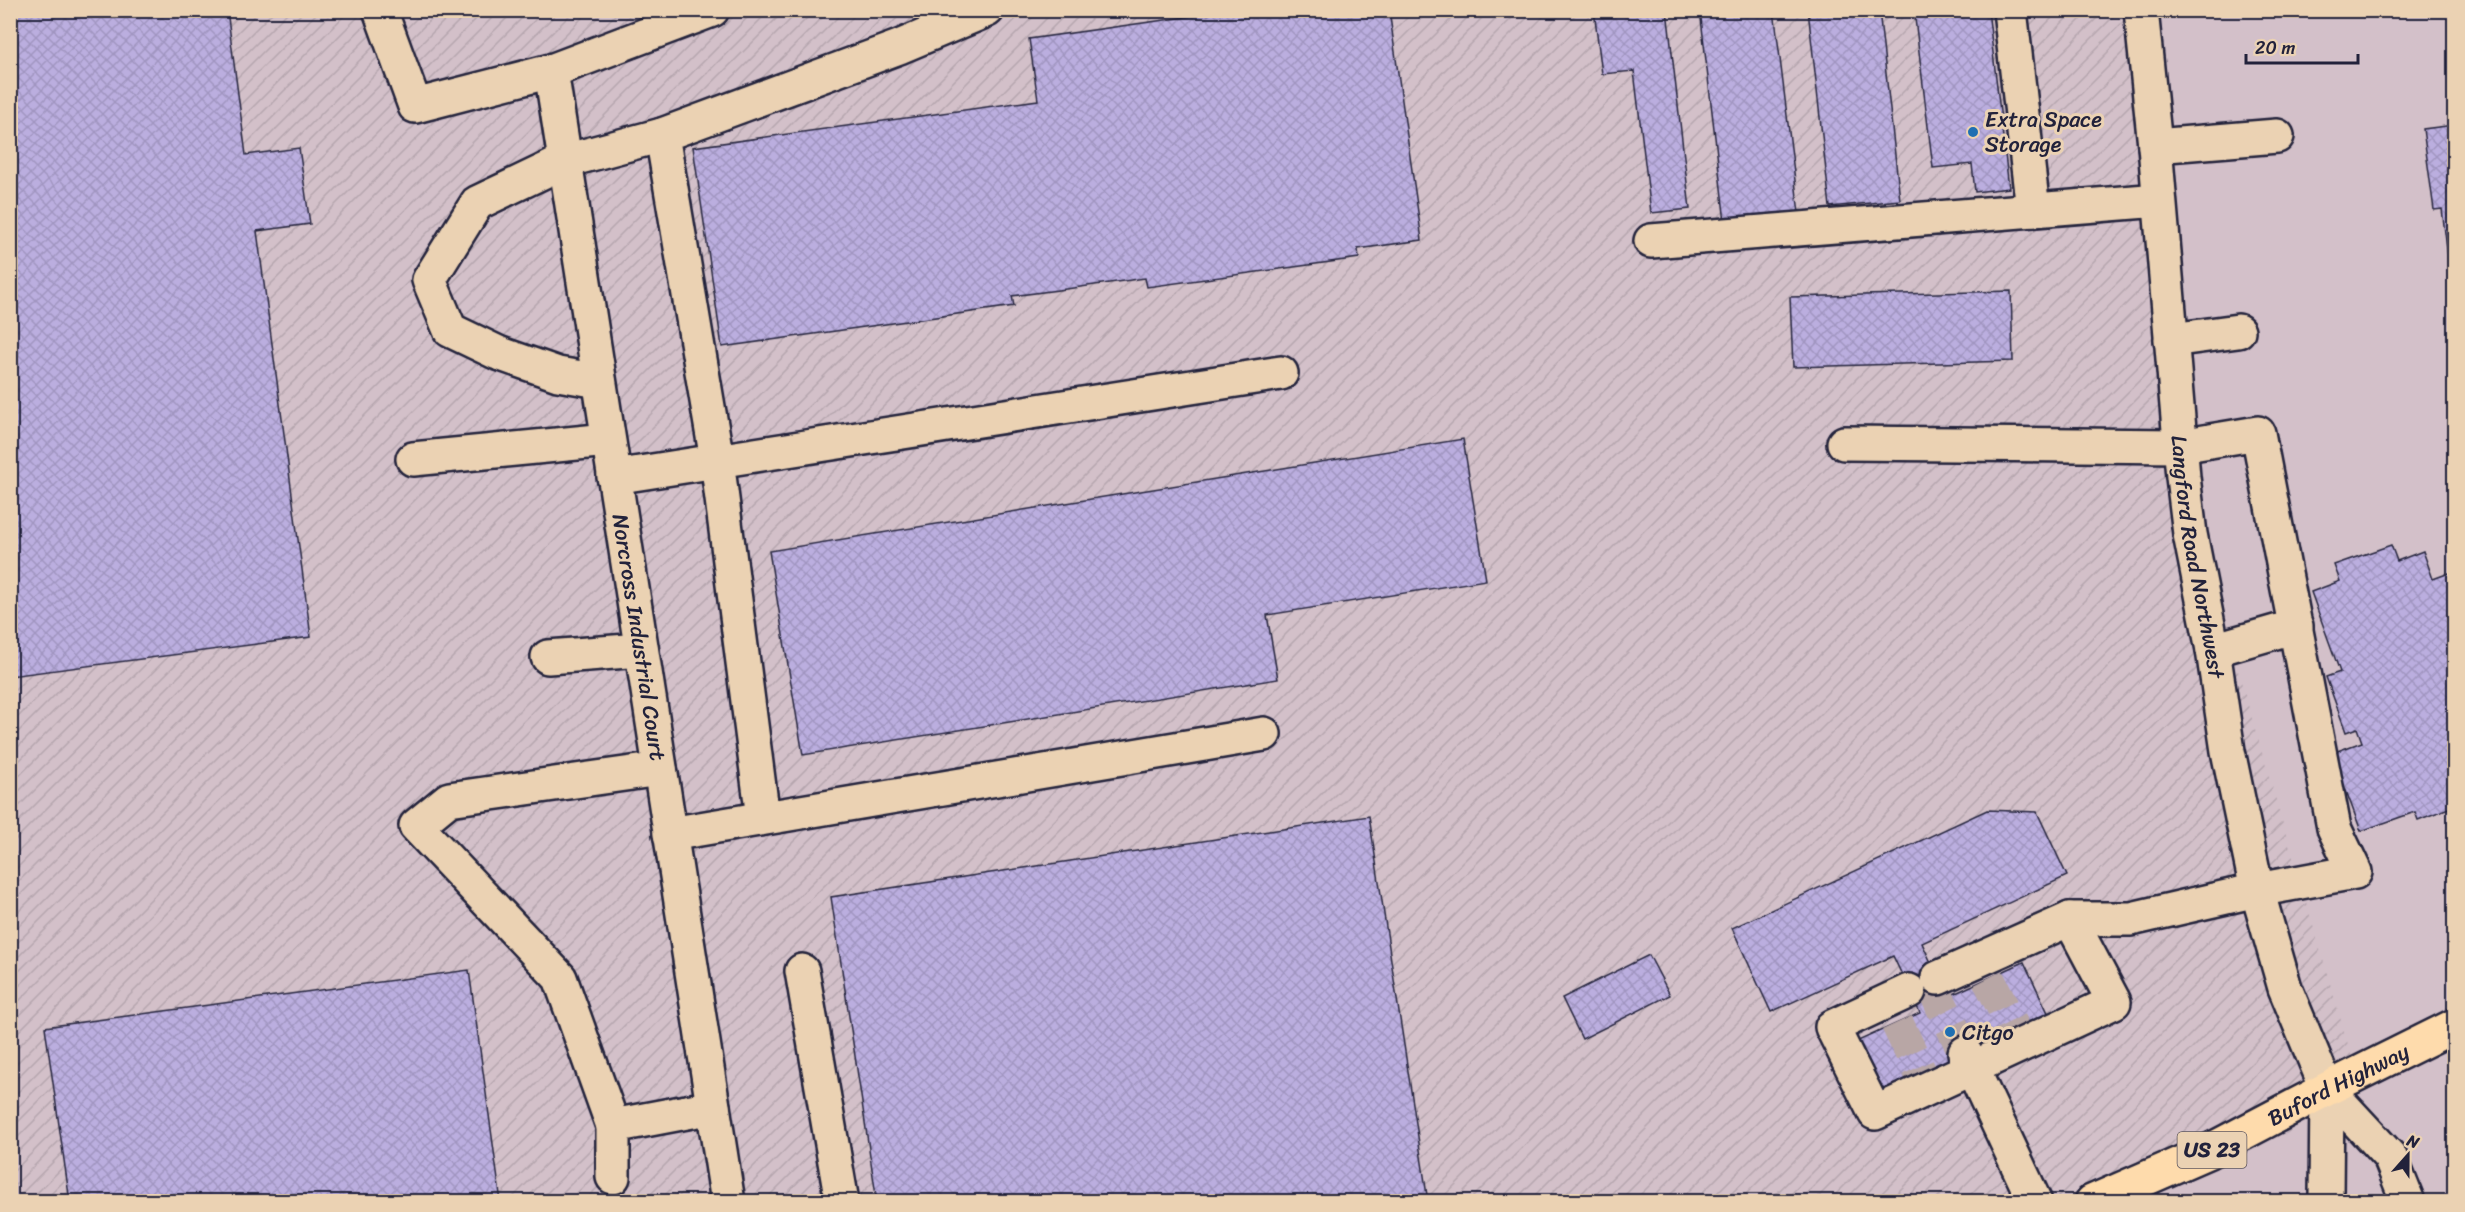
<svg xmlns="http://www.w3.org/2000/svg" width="2465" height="1212" viewBox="0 0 2465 1212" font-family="Sriracha,sans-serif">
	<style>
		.built { fill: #d3c0c9 }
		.industrial { fill: url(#industrial-furrows) }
		.building { fill: url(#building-cross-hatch); stroke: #22223b; stroke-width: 1.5 }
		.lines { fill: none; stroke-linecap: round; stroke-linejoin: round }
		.minor-tunnel { stroke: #b8a6a5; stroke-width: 33; stroke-dasharray: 33 16; stroke-linecap: butt }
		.minor-casing { stroke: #22223b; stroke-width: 38 }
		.major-casing { stroke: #22223b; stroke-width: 38 }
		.minor { stroke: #ebd2b3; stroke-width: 33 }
		.major { stroke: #fedbac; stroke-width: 33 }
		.poi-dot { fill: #1f6fb2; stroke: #ebd2b3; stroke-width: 2 }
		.labels { text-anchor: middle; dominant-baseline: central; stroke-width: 6; stroke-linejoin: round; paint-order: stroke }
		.shield { fill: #ebd2b3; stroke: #5e575f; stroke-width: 1.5 }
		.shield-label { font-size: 21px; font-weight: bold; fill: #22223b }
		.poi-label { font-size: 22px; fill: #22223b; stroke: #ebd2b3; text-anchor: start }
		.street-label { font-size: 22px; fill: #22223b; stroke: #ebd2b3 }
	</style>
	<defs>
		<pattern id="industrial-furrows" width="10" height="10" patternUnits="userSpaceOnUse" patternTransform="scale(1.5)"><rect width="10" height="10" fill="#d3c0c9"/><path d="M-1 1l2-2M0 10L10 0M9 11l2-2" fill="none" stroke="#b5a5ae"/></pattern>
		<pattern id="building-cross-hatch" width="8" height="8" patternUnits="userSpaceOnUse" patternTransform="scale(1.5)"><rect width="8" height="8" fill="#bbaedf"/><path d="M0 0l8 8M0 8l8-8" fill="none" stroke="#a095c0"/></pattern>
	</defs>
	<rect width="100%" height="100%" fill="#ddc7c0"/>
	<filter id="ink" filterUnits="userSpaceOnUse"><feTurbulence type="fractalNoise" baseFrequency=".0167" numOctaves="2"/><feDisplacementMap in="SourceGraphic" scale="12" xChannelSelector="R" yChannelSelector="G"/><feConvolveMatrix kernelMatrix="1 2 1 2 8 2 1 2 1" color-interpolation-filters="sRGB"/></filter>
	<g filter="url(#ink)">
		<polygon class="built" points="2128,11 2454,11 2454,1201 2117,1202 2170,440"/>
		<polygon class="industrial" points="10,11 2128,11 2170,440 2365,1102 2117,1202 11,1201"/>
		<g class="building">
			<polygon points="10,10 227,10 246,155 299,148 310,224 257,231 311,637 10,676"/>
			<polygon points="1236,10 1389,10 1422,240 1358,249 1359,258 1147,287 1145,278 1066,289 1012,296 1014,306 722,347 693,147 1038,100 1029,39"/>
			<polygon points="1594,10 1667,10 1690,209 1651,213 1634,71 1602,74"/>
			<polygon points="1700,10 1774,10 1799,213 1725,222"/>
			<polygon points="1808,10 1879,10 1900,200 1830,207"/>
			<polygon points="1914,10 1988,10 2009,188 1975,192 1972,164 1933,168"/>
			<polygon points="2454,125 2454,264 2449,265 2442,209 2434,210 2423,129"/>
			<polygon points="2011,291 2013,361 1793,367 1790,297"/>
			<polygon points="1463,439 1486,580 1267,615 1278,679 803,755 769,551"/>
			<polygon points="2391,545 2397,561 2423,551 2433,579 2452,572 2454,579 2454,806 2418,820 2415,812 2361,831 2332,753 2362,742 2357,728 2346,732 2326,677 2340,672 2311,592 2340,581 2334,565"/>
			<polygon points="1987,810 2037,812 2067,876 1922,943 1947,997 2024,962 2049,1015 1881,1092 1858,1041 1920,1013 1893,956 1771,1012 1732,928"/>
			<polygon points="1369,816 1428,1202 877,1202 831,897"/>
			<polygon points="1649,955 1670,995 1582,1039 1562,998"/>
			<polygon points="469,970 501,1202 70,1202 45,1027"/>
		</g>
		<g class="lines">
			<g class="minor-tunnel">
				<polyline points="1988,978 2015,1031"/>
				<polyline points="1930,982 1965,1053"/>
				<polyline points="1897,1023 1921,1074"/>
			</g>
			<defs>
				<g id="minor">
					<polyline points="380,10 415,106 551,71 712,10"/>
					<polyline points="2010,10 2033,210"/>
					<path id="s1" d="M2141,10l14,136 28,331 7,57 23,116 15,101 29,139 28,98 42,101 63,68 18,45"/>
					<path id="s2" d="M551,71l177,1131"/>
					<polyline points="2155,146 2277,136"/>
					<polyline points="1651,241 2159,200"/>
					<polyline points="2171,340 2238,331"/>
					<polyline points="599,381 558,374 498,353 450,330 429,280 477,203 565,161 662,135"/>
					<polyline points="1844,443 2180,446 2258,433 2334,828 2355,872 2257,890 2131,919 2070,919 1938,978"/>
					<polyline points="413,459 608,440"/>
					<polyline points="614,477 1281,373"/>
					<polyline points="2213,650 2296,626"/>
					<polyline points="548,657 641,650"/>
					<polyline points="763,818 717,460 662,135 899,47 987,10"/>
					<polyline points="670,834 1264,734"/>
					<polyline points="802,971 842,1202"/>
					<polyline points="1909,991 1832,1027 1875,1113 2114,1002 2070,919"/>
					<polyline points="1965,1053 2035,1202"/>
					<polyline points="2327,1089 2326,1197 2328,1202"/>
					<polyline points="613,1126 560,978 416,826 449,799 660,769"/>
					<polyline points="613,1177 613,1126 713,1107"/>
				</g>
				<g id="major">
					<path id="s3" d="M2092,1202l117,-51 118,-62 127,-63"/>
				</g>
			</defs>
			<use href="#minor" class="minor-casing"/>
			<use href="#major" class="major-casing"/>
			<use href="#minor" class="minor"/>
			<use href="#major" class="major"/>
		</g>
	</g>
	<g class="poi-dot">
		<circle cx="1973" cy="132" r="6"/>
		<circle cx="1950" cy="1032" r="6"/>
	</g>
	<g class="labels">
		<rect class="shield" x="2177.5" y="1132" width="69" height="36" rx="4.5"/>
		<g class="shield-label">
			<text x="2212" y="1150">US 23</text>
		</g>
		<g class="poi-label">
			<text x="1985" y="119">Extra Space<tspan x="1985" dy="25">Storage</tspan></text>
			<text x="1962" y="1032">Citgo</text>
		</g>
		<g class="street-label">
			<text stroke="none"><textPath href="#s1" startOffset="550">Langford Road Northwest</textPath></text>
			<text stroke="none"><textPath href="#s2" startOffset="573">Norcross Industrial Court</textPath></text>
			<text stroke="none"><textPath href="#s3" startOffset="273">Buford Highway</textPath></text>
		</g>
	</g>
	<rect width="2465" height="1212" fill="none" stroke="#ebd2b3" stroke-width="36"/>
	<rect x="18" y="18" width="2429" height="1176" fill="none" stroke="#22223b" stroke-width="2" filter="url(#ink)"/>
	<g transform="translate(2408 1155) rotate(21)" stroke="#ebd2b3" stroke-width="4.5" paint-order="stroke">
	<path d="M0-4.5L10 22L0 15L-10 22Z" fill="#22223b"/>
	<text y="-9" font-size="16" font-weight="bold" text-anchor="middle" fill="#22223b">N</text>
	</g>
	<path d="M2246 54v9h112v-9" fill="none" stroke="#22223b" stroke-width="3"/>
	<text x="2255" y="54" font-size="18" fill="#22223b" stroke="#ebd2b3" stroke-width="4.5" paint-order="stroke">20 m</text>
</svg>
